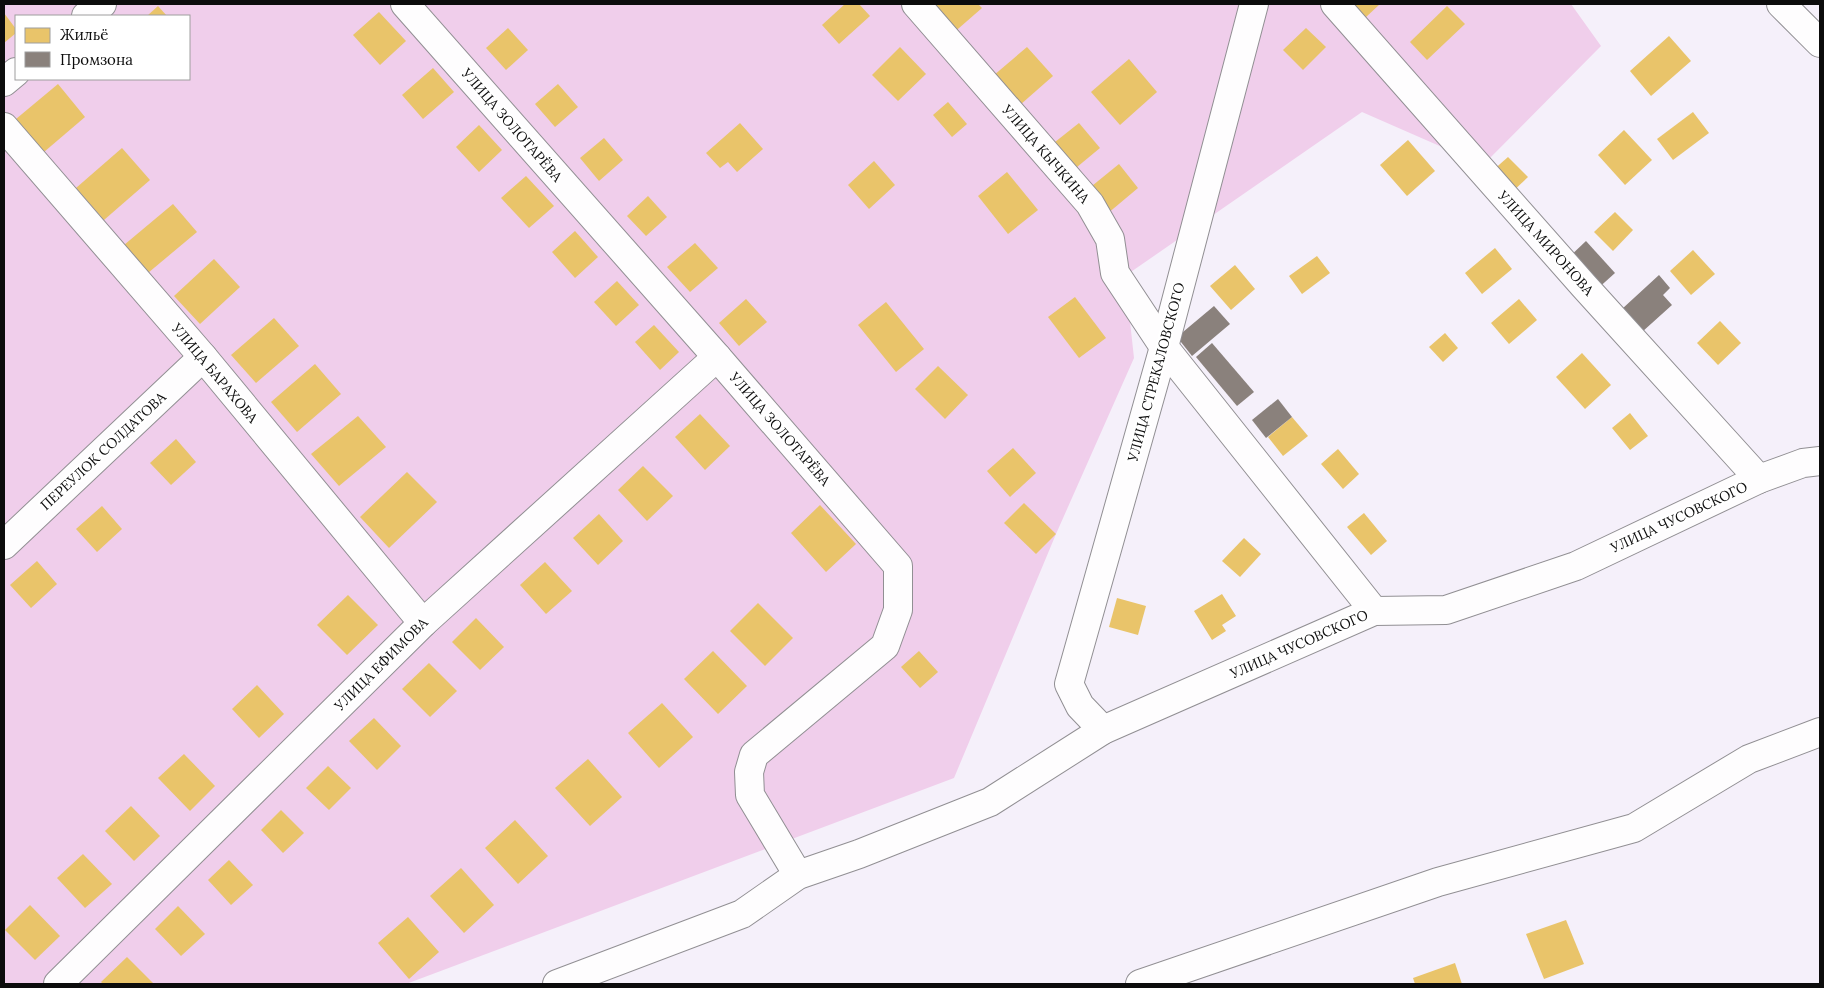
<svg xmlns="http://www.w3.org/2000/svg" width="1824" height="988" viewBox="0 0 1824 988" font-family="Lora,serif">
	<style>
		.green { fill: #f0ceeb; fill-rule: evenodd }
		.homes { fill: #e9c46a }
		.industry { fill: #8a817c }
		.lines { fill: none; stroke-linecap: round; stroke-linejoin: round }
		.minor-casing { stroke: #918f93; stroke-width: 30 }
		.minor { stroke: #fefdfe; stroke-width: 28 }
		.labels { text-anchor: middle; dominant-baseline: central; stroke-width: 5; stroke-linejoin: round; paint-order: stroke }
		.street-label { font-size: 14px; fill: #0c0c0c; stroke: #fff }
	</style>
	<rect width="100%" height="100%" fill="#f5f0fa"/>
	<path class="green" d="M4,4h1567l30,42 -118,119 -121,-53 -237,164 9,82 -78,176 -102,244 -548,206h-402zM16,16h173v63h-173z"/>
	<g class="homes">
		<polygon points="845,4 859,4 870,16 839,44 822,25"/>
		<polygon points="928,4 978,4 982,8 951,35"/>
		<polygon points="1353,4 1380,4 1365,18"/>
		<polygon points="158,6 167,16 147,16"/>
		<polygon points="1447,6 1465,24 1427,60 1410,42"/>
		<polygon points="379,12 406,41 380,65 353,35"/>
		<polygon points="4,13 16,29 16,33 4,43"/>
		<polygon points="508,28 528,50 506,70 486,48"/>
		<polygon points="1306,28 1326,47 1303,70 1283,50"/>
		<polygon points="1669,36 1691,61 1651,96 1630,71"/>
		<polygon points="900,47 926,74 898,101 872,75"/>
		<polygon points="1027,47 1053,76 1013,111 987,81"/>
		<polygon points="1129,59 1157,92 1120,125 1091,92"/>
		<polygon points="433,68 454,92 423,119 402,95"/>
		<polygon points="58,84 85,117 44,152 16,119"/>
		<polygon points="558,84 578,107 555,127 535,104"/>
		<polygon points="948,102 967,124 952,137 933,115"/>
		<polygon points="1693,112 1709,133 1673,160 1657,139"/>
		<polygon points="740,123 763,149 737,172 728,162 720,168 706,153"/>
		<polygon points="1079,123 1100,148 1071,172 1050,146"/>
		<polygon points="479,125 502,150 479,172 456,147"/>
		<polygon points="1624,130 1652,160 1625,185 1598,155"/>
		<polygon points="604,138 623,160 599,181 580,158"/>
		<polygon points="1408,140 1435,171 1407,196 1380,165"/>
		<polygon points="122,148 150,180 104,220 76,188"/>
		<polygon points="1508,157 1528,177 1511,193 1491,172"/>
		<polygon points="874,161 895,185 869,209 848,185"/>
		<polygon points="1119,164 1138,188 1107,214 1087,190"/>
		<polygon points="1007,172 1038,210 1008,234 978,196"/>
		<polygon points="526,176 554,206 529,228 501,198"/>
		<polygon points="648,196 667,217 646,236 627,216"/>
		<polygon points="173,204 197,232 148,273 124,245"/>
		<polygon points="1615,212 1633,230 1613,251 1594,232"/>
		<polygon points="575,231 598,257 575,278 552,252"/>
		<polygon points="695,243 718,268 690,292 667,267"/>
		<polygon points="1495,248 1512,269 1482,294 1465,273"/>
		<polygon points="1693,250 1715,274 1691,295 1670,271"/>
		<polygon points="1317,256 1330,273 1302,294 1289,276"/>
		<polygon points="214,259 240,287 200,324 174,296"/>
		<polygon points="1235,265 1255,289 1231,310 1210,286"/>
		<polygon points="617,281 639,305 616,326 594,302"/>
		<polygon points="1075,297 1106,338 1079,358 1048,317"/>
		<polygon points="746,299 767,322 739,346 719,323"/>
		<polygon points="1519,299 1537,320 1509,344 1491,323"/>
		<polygon points="886,302 924,349 896,372 858,325"/>
		<polygon points="274,318 299,346 256,383 231,355"/>
		<polygon points="1720,321 1741,343 1718,365 1697,343"/>
		<polygon points="654,325 679,352 660,370 635,342"/>
		<polygon points="1445,333 1458,348 1443,362 1429,347"/>
		<polygon points="1582,353 1611,385 1585,409 1556,377"/>
		<polygon points="315,364 341,394 297,432 271,402"/>
		<polygon points="938,366 968,395 945,419 915,389"/>
		<polygon points="1630,413 1648,436 1630,450 1612,428"/>
		<polygon points="700,414 730,446 705,470 675,437"/>
		<polygon points="358,416 386,447 339,486 311,454"/>
		<polygon points="1292,417 1308,436 1283,456 1268,437"/>
		<polygon points="176,439 196,462 171,485 150,463"/>
		<polygon points="1013,448 1036,473 1010,497 987,471"/>
		<polygon points="1338,449 1359,474 1343,489 1321,464"/>
		<polygon points="643,466 673,496 647,521 618,490"/>
		<polygon points="407,472 437,502 389,548 360,517"/>
		<polygon points="1024,503 1056,534 1036,554 1004,523"/>
		<polygon points="820,505 856,544 826,572 791,533"/>
		<polygon points="102,506 122,529 97,552 76,529"/>
		<polygon points="1364,513 1387,541 1371,555 1347,527"/>
		<polygon points="599,514 623,541 598,565 573,538"/>
		<polygon points="1244,538 1261,554 1240,577 1222,561"/>
		<polygon points="37,561 57,584 31,608 10,585"/>
		<polygon points="545,562 572,591 546,614 520,585"/>
		<polygon points="1222,594 1236,616 1222,625 1226,631 1212,640 1194,611"/>
		<polygon points="348,595 378,625 347,655 317,625"/>
		<polygon points="1117,598 1146,606 1138,635 1109,627"/>
		<polygon points="758,603 793,638 765,666 730,631"/>
		<polygon points="476,618 504,647 480,670 452,642"/>
		<polygon points="713,651 747,686 718,714 684,679"/>
		<polygon points="919,651 938,672 920,688 901,667"/>
		<polygon points="429,663 457,691 430,717 402,689"/>
		<polygon points="257,685 284,714 259,738 232,709"/>
		<polygon points="662,703 693,737 659,768 628,733"/>
		<polygon points="374,718 401,746 377,770 349,741"/>
		<polygon points="184,754 215,786 190,811 158,778"/>
		<polygon points="588,759 622,797 590,826 555,788"/>
		<polygon points="328,766 351,788 329,810 306,788"/>
		<polygon points="131,806 160,836 134,861 105,831"/>
		<polygon points="281,810 304,833 283,853 261,830"/>
		<polygon points="515,820 548,856 518,884 485,848"/>
		<polygon points="83,854 112,884 85,908 57,878"/>
		<polygon points="229,860 253,885 231,905 208,880"/>
		<polygon points="461,868 494,905 464,933 430,896"/>
		<polygon points="30,905 60,936 35,960 5,930"/>
		<polygon points="178,906 205,934 181,956 155,929"/>
		<polygon points="408,917 439,952 409,979 378,943"/>
		<polygon points="1566,920 1584,964 1544,979 1526,934"/>
		<polygon points="127,957 154,984 103,984 101,982"/>
		<polygon points="1455,963 1462,984 1415,984 1413,978"/>
	</g>
	<g class="industry">
		<polygon points="1586,241 1615,273 1595,291 1566,260"/>
		<polygon points="1659,275 1670,288 1663,295 1672,305 1642,332 1622,309"/>
		<polygon points="1214,306 1230,324 1192,356 1177,337"/>
		<polygon points="1212,343 1254,392 1237,406 1196,357"/>
		<polygon points="1278,399 1292,417 1266,438 1252,420"/>
	</g>
	<g class="lines">
		<defs>
			<g id="minor">
				<polyline points="405,4 717,357 898,566 898,610 885,646 754,755 749,772 750,795 798,875"/>
				<polyline points="916,4 1090,204 1110,239 1115,273 1164,347 1374,611"/>
				<polyline points="1335,4 1584,286 1759,479"/>
				<polyline points="1781,4 1820,43"/>
				<polyline points="86,16 102,4"/>
				<polyline points="4,82 16,72"/>
				<polyline points="4,127 203,357 423,623"/>
				<polyline points="4,545 203,357"/>
				<polyline points="1103,730 1080,706 1069,684 1164,347 1254,4"/>
				<polyline points="58,984 423,623 717,357"/>
				<polyline points="557,984 742,914 798,875 859,854 990,802 1103,730 1374,611 1446,610 1576,566 1759,479 1803,463 1820,461"/>
				<polyline points="1140,984 1438,882 1634,828 1749,759 1820,732"/>
			</g>
		</defs>
		<use href="#minor" class="minor-casing"/>
		<use href="#minor" class="minor"/>
	</g>
	<g class="labels">
		<g class="street-label">
			<text transform="translate(512 125) rotate(49)">УЛИЦА ЗОЛОТАРЁВА</text>
			<text transform="translate(1046 154) rotate(49)">УЛИЦА КЫЧКИНА</text>
			<text transform="translate(1546 243) rotate(48)">УЛИЦА МИРОНОВА</text>
			<text transform="translate(1156 372) rotate(-75)">УЛИЦА СТРЕКАЛОВСКОГО</text>
			<text transform="translate(215 373) rotate(50)">УЛИЦА БАРАХОВА</text>
			<text transform="translate(780 429) rotate(49)">УЛИЦА ЗОЛОТАРЁВА</text>
			<text transform="translate(103 451) rotate(-43)">ПЕРЕУЛОК СОЛДАТОВА</text>
			<text transform="translate(1679 517) rotate(-25)">УЛИЦА ЧУСОВСКОГО</text>
			<text transform="translate(1299 644) rotate(-24)">УЛИЦА ЧУСОВСКОГО</text>
			<text transform="translate(381 664) rotate(-45)">УЛИЦА ЕФИМОВА</text>
		</g>
	</g>
	<rect width="1824" height="988" fill="none" stroke="#0c0c0c" stroke-width="10"/>
	<rect x="15" y="15" width="175" height="65" fill="#ffffff" stroke="#9e9e9e"/>
	<rect x="25" y="28" width="25" height="15" fill="#e9c46a" stroke="#9e9e9e"/>
	<text x="60" y="40" font-size="15" fill="#0c0c0c">Жильё</text>
	<rect x="25" y="52" width="25" height="15" fill="#8a817c" stroke="#9e9e9e"/>
	<text x="60" y="65" font-size="15" fill="#0c0c0c">Промзона</text>
</svg>
